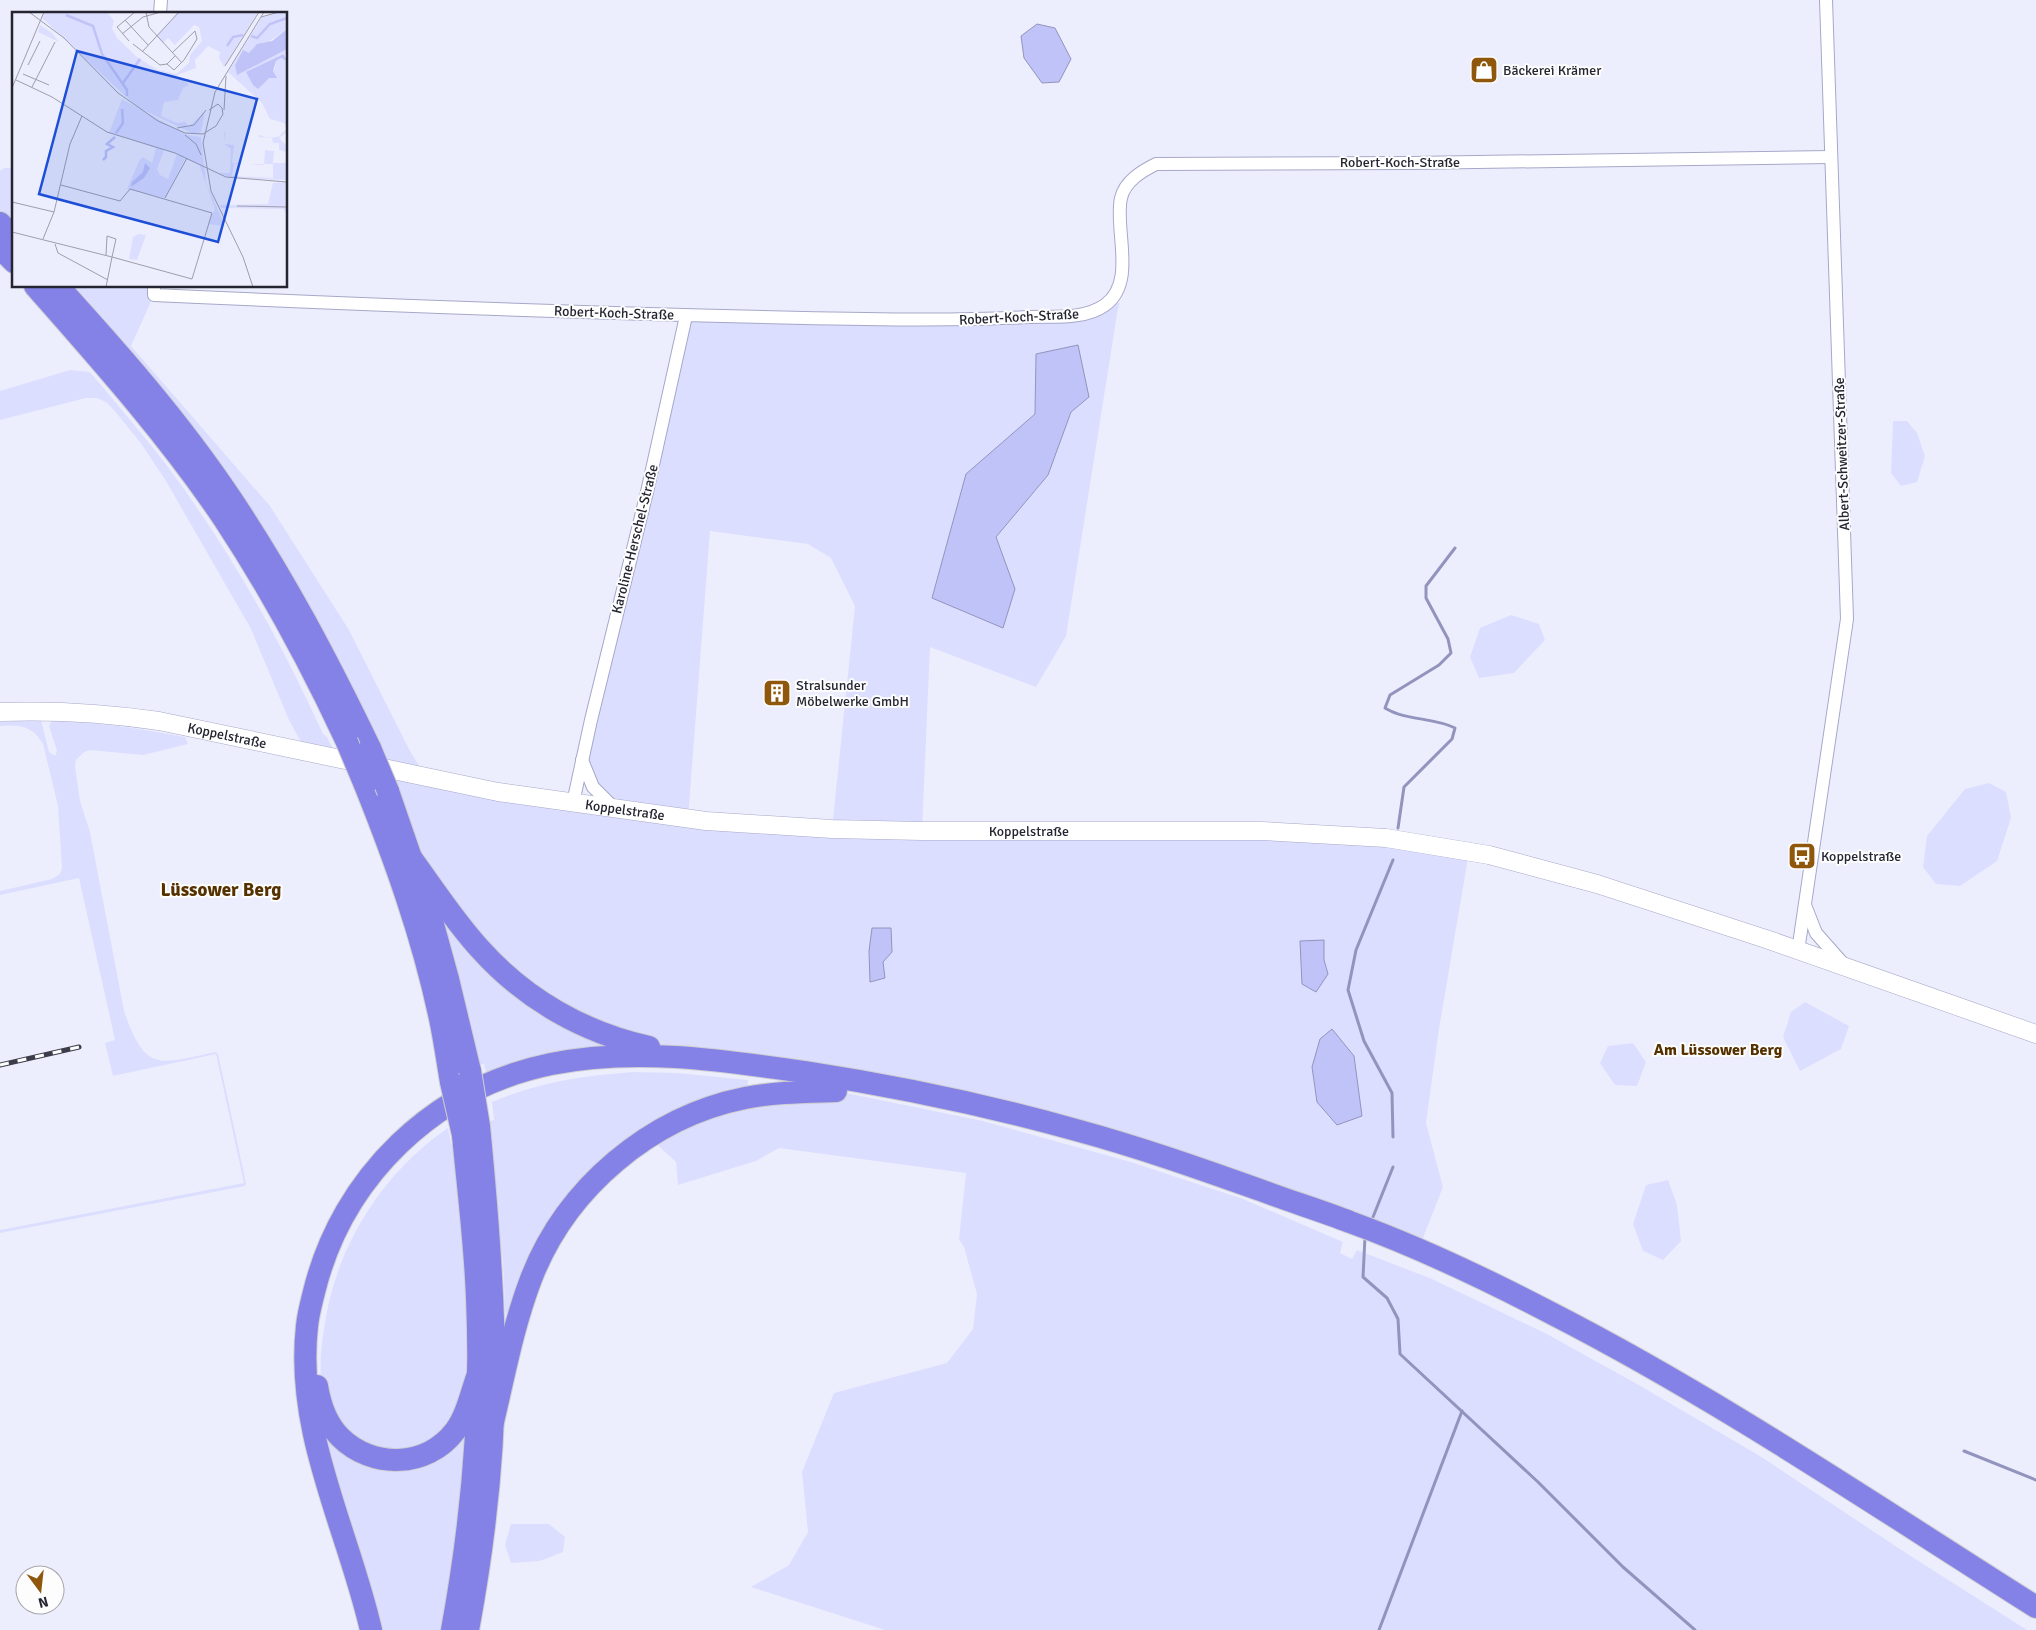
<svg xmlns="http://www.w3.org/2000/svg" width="2036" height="1630" viewBox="0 0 2036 1630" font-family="Signika,sans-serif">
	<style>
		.green { fill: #dcdeff; fill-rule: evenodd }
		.water { fill: #c0c3f8; stroke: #9294bd }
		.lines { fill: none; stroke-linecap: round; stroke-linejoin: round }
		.stream { stroke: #9294bd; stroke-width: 3 }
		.street-casing { stroke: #a6a8c9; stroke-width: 14 }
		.secondary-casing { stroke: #a6a8c9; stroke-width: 19 }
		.highway-casing { stroke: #cfcfd2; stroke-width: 24 }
		.street { stroke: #fff; stroke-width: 12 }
		.secondary { stroke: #fff; stroke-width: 18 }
		.highway { stroke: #8582e7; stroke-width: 22 }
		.rail-casing { stroke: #3c3d4a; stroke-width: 5 }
		.rail { stroke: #fdfdfd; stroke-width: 3; stroke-dasharray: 9; stroke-linecap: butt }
		.highway-bridge-casing { stroke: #cfcfd2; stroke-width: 24; stroke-linecap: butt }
		.highway-bridge { stroke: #8582e7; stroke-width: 22 }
		.labels { text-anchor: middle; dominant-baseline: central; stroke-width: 4; stroke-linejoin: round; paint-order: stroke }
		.poi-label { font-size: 14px; fill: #252532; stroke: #fdfdfd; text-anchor: start }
		.street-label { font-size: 14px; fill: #252532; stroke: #fdfdfd }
		.quarter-label { font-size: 16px; font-weight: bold; fill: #563100; stroke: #fdfdfd }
		.district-label { font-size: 19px; font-weight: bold; fill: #563100; stroke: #fdfdfd }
		.inset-river { fill: none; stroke: #c0c3f8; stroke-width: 2.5 }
		.inset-road { fill: none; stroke: #9d9eac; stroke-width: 1 }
		.view { fill: #1d4ed8; fill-opacity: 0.15; stroke: #1d4ed8; stroke-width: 2.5 }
		.inset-edge { fill: none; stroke: #252532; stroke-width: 2.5 }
	</style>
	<rect width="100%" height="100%" fill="#edeefd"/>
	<g class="green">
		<polygon points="4,168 14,168 14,238 0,223 0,171"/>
		<path d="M58,286h96v9l-23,51 139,160 79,124 61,121 16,26 188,32 -32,-49 104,-444 397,-2 23,-10 14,-1 -2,5 -52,328 -30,51 -106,-40 -8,184h340l207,21 -30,177 -13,94 17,64 -22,56 -280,-93 -467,-99 -134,-50 -128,-142 -42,-111zM1036,354l53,43 -18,15 -23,63 -52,62 7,91 -71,-30 34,-124 69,-60zM710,531l98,13 23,14 24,48 -23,223 -144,-10z"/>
		<path d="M70,370l20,2c25,30 51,60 75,91 63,84 115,176 158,271l4,3 6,12 -32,-7 -12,-22 -38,-91 -85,-148 -26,-39 -27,-33 -7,-7 -9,-4h-11l-86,22v-29z"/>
		<polygon points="1893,421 1907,421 1917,433 1925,456 1917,482 1901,486 1891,473"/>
		<polygon points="1511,615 1539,624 1545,640 1514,673 1479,678 1470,657 1480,628"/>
		<path d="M41,720l8,32 6,4 2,-5 -8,-25 3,-5c45,0 89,8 133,16l3,7 -45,11 -53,-5 -6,2 -8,8 -1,6 5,35 10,31 34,179c22,64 36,52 92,41l2,2 28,129 -1,3 -245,47v-3l244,-47 -28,-129 -103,22 -8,-33 10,-3 -36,-162 -79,17v-4l52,-12 8,-5 2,-6 -4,-62 -15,-62c-10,-18 -24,-20 -43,-18v-4z"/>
		<polygon points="1989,783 2006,792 2011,818 1997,861 1960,886 1936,884 1923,867 1927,836 1965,789"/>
		<polygon points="440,912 473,949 635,1049 488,1082 484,1064 479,1065"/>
		<polygon points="1805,1002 1849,1026 1841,1049 1800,1071 1783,1037 1791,1012"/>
		<polygon points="1633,1043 1646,1062 1637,1086 1615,1085 1600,1063 1608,1046"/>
		<path d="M633,1072l44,1 71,7 -1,14 -43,12 -127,89 -70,155 -4,-87 -5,-36 -8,-106 4,-1 -2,-18c48,-20 89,-26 141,-30z"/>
		<polygon points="836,1091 983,1121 1131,1162 1243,1199 1343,1242 1340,1253 1352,1259 1357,1250 1432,1279 1545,1333 1637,1384 1760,1456 1906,1553 2027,1630 885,1630 751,1587 789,1565 808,1532 802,1472 834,1393 947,1363 973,1329 977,1294 964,1247 959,1239 966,1173 779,1148 756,1161 678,1185 676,1162 649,1137 669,1125"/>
		<path d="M445,1112l1,6c-71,56 -114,115 -129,205 -4,25 -7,55 -1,79 13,52 75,83 122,52 12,-7 20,-19 28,-31l2,1 -14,143 -11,63h-68c-14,-67 -41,-130 -57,-197 -30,-129 22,-244 127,-321z"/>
		<path d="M448,1128l3,16h2l9,93 4,67v86l-3,16 -44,48 -64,-9c-7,-12 -32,-49 -33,-59 -3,-18 -1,-39 2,-57 11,-81 57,-155 124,-201z"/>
		<polygon points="1668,1180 1677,1205 1681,1241 1663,1260 1643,1251 1633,1224 1646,1185"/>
		<polygon points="511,1524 549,1524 565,1537 563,1552 540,1561 511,1563 505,1545"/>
	</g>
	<g class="water">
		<polygon points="1037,24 1055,28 1071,59 1059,82 1042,83 1024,58 1021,36"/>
		<polygon points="1078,345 1089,397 1071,412 1048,475 996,537 1015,589 1003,628 932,598 966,474 1035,414 1036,354"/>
		<polygon points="872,928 891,928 892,952 883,962 885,978 870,982 869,951"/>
		<polygon points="1324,940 1324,960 1328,974 1316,992 1302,984 1300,941"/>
		<polygon points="1332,1029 1354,1056 1362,1116 1337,1125 1317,1102 1312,1067 1320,1039"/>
	</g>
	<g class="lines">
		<g class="stream">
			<path d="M1398,828l6,-41 48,-48 3,-11c-22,-11 -49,-7 -70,-20l5,-13 49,-30 12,-12 -3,-14 -22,-41v-12l29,-38"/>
			<polyline points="1393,860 1356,950 1348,990 1364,1041 1392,1093 1393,1137"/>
			<polyline points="1371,1222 1393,1167"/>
			<polyline points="1365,1237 1363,1277 1387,1298 1398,1319 1400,1354 1538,1482 1623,1567 1695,1630"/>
			<polyline points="1964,1451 2036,1480"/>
			<polyline points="1379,1630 1462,1411"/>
		</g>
		<defs>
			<g id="street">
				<polyline points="160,14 161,0"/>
				<path d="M154,286v9c237,11 474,20 712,24 54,1 108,1 163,-2 24,-1 55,3 76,-12 32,-23 9,-76 16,-107 4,-17 21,-27 35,-34l255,-1 419,-6"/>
				<polyline points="582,760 593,787 615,809"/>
				<polyline points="573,803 591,720 647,492 686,316"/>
				<polyline points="1805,905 1816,933 1846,967"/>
				<polyline points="1798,951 1847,619 1826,0"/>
			</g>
			<g id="secondary">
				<path id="s1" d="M0,712c55,-2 105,1 159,9l339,71 208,29 126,8 90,2h340l124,7 103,17 108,29 172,56 267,94"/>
			</g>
			<g id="highway">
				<polyline points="0,223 14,238"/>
				<polyline points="0,248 14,262"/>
				<path d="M35,286c66,75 133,150 189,233 47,71 87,146 123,223"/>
				<path d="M58,286c61,67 121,135 172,211 54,80 98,164 140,251"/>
				<path d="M365,785c30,75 57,150 74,229 5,22 8,45 12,68"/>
				<polyline points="388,791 429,910 448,979 470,1071"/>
				<path d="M412,859c22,30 43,63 69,91 45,50 104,83 168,97"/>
				<path d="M317,1386c3,18 10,38 23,51 32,32 87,31 115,-6 12,-16 16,-38 23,-57"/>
				<path d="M492,1426c12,-50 21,-100 39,-147 35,-91 119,-162 214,-181 30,-6 61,-6 91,-7"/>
				<path d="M371,1630c-23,-101 -76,-197 -64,-304 1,-11 4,-22 7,-34 28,-115 120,-204 237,-228 82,-17 170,-4 253,8 91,14 183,33 272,58 63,17 125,39 187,61 29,11 59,20 87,31 69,25 136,57 201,91 168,86 325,193 485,294"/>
				<path d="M452,1630c20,-109 30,-221 25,-332 -2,-55 -9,-109 -14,-163"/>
				<path d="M468,1630c16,-86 26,-172 26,-259 0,-82 -7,-164 -15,-245"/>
			</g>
		</defs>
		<use href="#street" class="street-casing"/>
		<use href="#secondary" class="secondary-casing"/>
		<use href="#highway" class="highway-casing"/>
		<use href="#street" class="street"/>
		<use href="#secondary" class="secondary"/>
		<use href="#highway" class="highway"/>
		<defs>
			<polyline id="rail" points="0,1065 79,1047"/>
		</defs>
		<use href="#rail" class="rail-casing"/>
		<use href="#rail" class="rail"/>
		<defs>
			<g id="highway-bridge">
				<polyline points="347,742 365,785"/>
				<polyline points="370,748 388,791"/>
				<polyline points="470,1071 479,1126"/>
				<polyline points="451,1082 463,1135"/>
			</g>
		</defs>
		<use href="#highway-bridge" class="highway-bridge-casing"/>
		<use href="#highway-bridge" class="highway-bridge"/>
	</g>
	<defs>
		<symbol id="shop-square" viewBox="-11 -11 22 22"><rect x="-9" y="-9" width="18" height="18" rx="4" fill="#8e570c" stroke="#fdfdfd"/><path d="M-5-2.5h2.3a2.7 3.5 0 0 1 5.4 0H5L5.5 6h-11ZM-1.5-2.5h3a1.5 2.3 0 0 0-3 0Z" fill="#fff"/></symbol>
		<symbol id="building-square" viewBox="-11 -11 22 22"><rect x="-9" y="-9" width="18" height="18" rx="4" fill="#8e570c" stroke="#fdfdfd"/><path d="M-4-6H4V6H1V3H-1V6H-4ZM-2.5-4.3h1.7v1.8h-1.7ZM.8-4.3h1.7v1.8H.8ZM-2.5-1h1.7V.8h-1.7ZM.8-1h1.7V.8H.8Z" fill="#fff"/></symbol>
		<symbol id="bus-square" viewBox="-11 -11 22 22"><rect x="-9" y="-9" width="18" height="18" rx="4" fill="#8e570c" stroke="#fdfdfd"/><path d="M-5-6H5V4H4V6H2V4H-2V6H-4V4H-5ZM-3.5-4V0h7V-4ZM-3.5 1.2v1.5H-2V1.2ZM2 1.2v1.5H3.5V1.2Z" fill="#fff"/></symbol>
	</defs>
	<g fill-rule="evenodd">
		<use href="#shop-square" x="1468" y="54" width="32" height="32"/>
		<use href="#building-square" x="761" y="677" width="32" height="32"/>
		<use href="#bus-square" x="1786" y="840" width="32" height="32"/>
	</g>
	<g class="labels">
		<g class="poi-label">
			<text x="1503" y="70">Bäckerei Krämer</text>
			<text x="796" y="685">Stralsunder<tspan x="796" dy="16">Möbelwerke GmbH</tspan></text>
			<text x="1821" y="856">Koppelstraße</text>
		</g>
		<g class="street-label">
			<text x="1400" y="162">Robert-Koch-Straße</text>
			<text transform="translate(614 313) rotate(2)">Robert-Koch-Straße</text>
			<text transform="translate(1019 317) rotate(-3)">Robert-Koch-Straße</text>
			<text transform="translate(1842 454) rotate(-92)">Albert-Schweitzer-Straße</text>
			<text transform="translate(635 539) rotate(-76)">Karoline-Herschel-Straße</text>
			<text stroke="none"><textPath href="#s1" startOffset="229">Koppelstraße</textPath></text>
			<text stroke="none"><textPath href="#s1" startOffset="634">Koppelstraße</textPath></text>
			<text stroke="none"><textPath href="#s1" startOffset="1039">Koppelstraße</textPath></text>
		</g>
		<g class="quarter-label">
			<text x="1718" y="1050">Am Lüssower Berg</text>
		</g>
		<g class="district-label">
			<text x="221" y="890">Lüssower Berg</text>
		</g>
	</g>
	<g transform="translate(12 12)">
		<rect width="275" height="275" fill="#edeefd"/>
		<path d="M33,0l63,1 6,8 -2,7 5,10 20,19 21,13 18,4 13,-11 1,-8 12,-14 -3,-14 -5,-2 -19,20 -7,-7 -5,5 -7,-7 23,-24h79l-34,55 -5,-9 1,-6 -12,-6 -13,14 1,8 -19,7 12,10 -6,3 -5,12 -14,2 -3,14 16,7 9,-1 2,5 17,-15 -4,20 -7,2 -57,-27 -95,-89zM268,0h7v17l-52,36 51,-16 1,-4v10l-3,-1 -34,22 3,9 12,-4 10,-13 1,-7 5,-3 6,2v72l-8,6 8,8v6l-8,-2v-7h-6l-1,-5 -13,-1v-2l-34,-3 -1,12 10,1 -2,18 32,2 1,-15 17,2 -8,-1 -1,12h14v17l-55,-2 -13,-5h11l1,-24 -7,-5v-12l36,3 8,3 10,-1 9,-8 -3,-6 -14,-4 -8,-16 -34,-31 34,-55zM222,152h39v14l-41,-2zM28,13l12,8 7,9 -21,-10zM110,87l65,36 14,2 5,46 19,43 -17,-2 7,-15 -16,-45 -14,-5 -20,39 -38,-9 12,-28 4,-4 9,6 4,-15 -47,-15zM152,138l13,4 -9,25 -8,-4 -3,-6zM199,169l9,24 48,-1 5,-21 14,-1v32l-4,-5 -62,-1zM127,222l7,1 -9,25 -8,-1 4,-22z" fill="#dcdeff" fill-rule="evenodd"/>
		<path d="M275,17v20l-50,26 -2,-10 8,-15 6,3 8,-9 15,-3zM272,42l3,7 -6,-3 -5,3 -3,10 4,7h-8l-11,11 -5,-4 -7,-13zM133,151l5,5 -6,10 -13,9 1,-5 11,-10z" fill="#c0c3f8"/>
		<path class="inset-river" d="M54,3l27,11 9,28 25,36v6M239,24l6,2 13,-14 17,-6M215,34l6,-9 10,-2M111,71l17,-24M104,121l7,-10 -1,-14M91,148l3,-3v-6l7,-4 -6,-3 8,-7"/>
		<path class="inset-road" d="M17,0l35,26 54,55 40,28 27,12 18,1 13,-8 7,-12 -1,-6 -4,-4 -9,6M134,0l3,15 33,36M249,5l18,-5M113,8l23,25M110,22l21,-17 18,-5M117,29l-12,-14 18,-15M121,32l27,21 7,-1 8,-8M130,40l37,-40M155,52l7,6 10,-10 13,-21 -2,-8 -23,22M16,53l12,-24M213,54l34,-54M11,62l26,11M4,68l36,17 55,35 68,21 51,24 61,5M20,75l23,-45M0,76l32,-76M212,98l2,-34M165,116l17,-3 12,-15M173,123l11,9 5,11M49,173l59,16 10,-12 82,24 -20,66 -80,-22 4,-18 -9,-3 -1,19M153,186l22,-40M0,190l42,10M225,194l50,1M0,220l100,25 -6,30M31,227l11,-27 16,-68 12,-28M43,232l3,9 50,27M241,275l-10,-30 -32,-66 -8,-48 12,-51 49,-80"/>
		<path class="view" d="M65,39l180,48 -39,143 -179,-48z"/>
		<rect width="275" height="275" class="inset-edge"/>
	</g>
	<g transform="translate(40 1590) rotate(165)"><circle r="24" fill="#fdfdfd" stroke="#a7a7ac"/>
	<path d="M0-4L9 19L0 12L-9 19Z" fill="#8e570c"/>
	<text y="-8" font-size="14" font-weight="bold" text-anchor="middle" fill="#252532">N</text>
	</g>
</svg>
